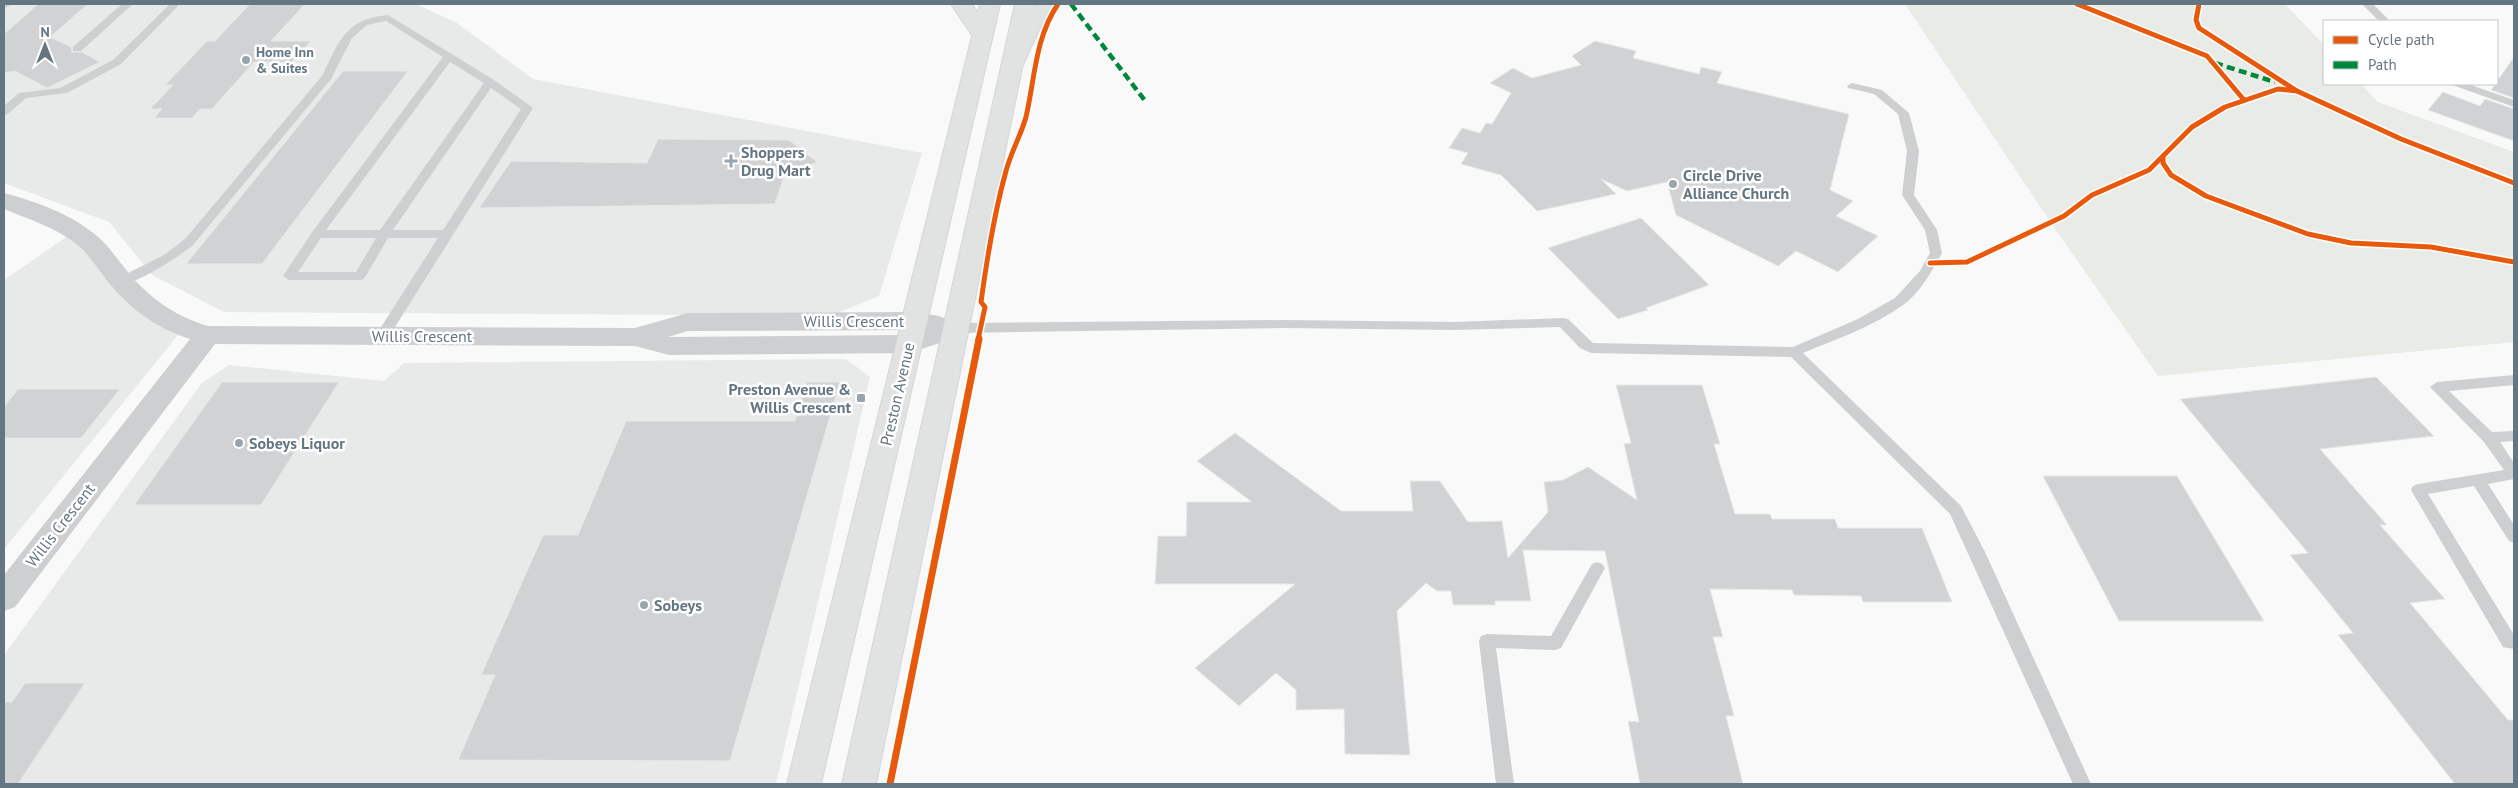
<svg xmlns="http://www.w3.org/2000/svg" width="2518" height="788" viewBox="0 0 2518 788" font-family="'PT Sans',sans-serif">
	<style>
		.built { fill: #e8e9e9 }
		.green { fill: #e8ebe6 }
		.building { fill: #d0d2d3; stroke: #e8e8e8 }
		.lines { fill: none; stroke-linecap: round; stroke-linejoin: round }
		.secondary-casing { stroke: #d5d6d7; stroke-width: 2 }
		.highway-casing { stroke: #d5d6d6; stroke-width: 2 }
		.lane { fill: #cecfd0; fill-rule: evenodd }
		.street { fill: #cecfd0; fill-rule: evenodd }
		.secondary { fill: #e1e2e2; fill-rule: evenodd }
		.highway { fill: #e1e2e2; fill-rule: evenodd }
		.quiet { stroke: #00873e; stroke-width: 4.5; stroke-dasharray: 8 4.5; stroke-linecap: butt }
		.cycleway-far1-casing { stroke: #fff; stroke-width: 8 }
		.cycleway-casing { stroke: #fff; stroke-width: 10 }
		.cycleway-far1 { stroke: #e8590c; stroke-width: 5 }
		.cycleway { stroke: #e8590c; stroke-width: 7 }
		.poi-dot { fill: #99a4ac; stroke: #fff; stroke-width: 2 }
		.labels { text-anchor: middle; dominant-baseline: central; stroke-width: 5; stroke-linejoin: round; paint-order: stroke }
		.far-poi-label { font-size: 14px; font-weight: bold; fill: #657683; stroke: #fff; text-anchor: start }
		.poi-label { font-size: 16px; font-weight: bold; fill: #657683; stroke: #fff; text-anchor: start }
		.street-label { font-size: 16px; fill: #657683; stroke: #fff }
	</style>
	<rect width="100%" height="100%" fill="#f9f9f9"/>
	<g class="built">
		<polygon points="4,4 416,4 457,23 533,79 922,153 879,296 830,316 224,312 152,275 109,222 4,183"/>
		<polygon points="75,231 183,329 4,549 4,280"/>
		<polygon points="846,359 870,377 776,784 4,784 4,655 202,383 229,365 384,381 404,363"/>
	</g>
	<polygon class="green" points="1905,4 2285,4 2324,45 2324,84 2361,84 2378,102 2514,152 2514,342 2158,376 2051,223"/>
	<g class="building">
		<polygon points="38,4 88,4 50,37 71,47 72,52 82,52 100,62 47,88 15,71 4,73 4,34"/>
		<polygon points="250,4 305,4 271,41 311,41 292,62 254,62 212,109 200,109 192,118 154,118 162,109 150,109 173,85 165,85 207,41 215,41"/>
		<polygon points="1595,41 1636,51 1633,58 1699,74 1701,67 1722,72 1717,83 1849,114 1830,190 1853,201 1836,216 1878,236 1838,272 1796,251 1778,266 1676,215 1667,182 1627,191 1601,179 1616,194 1537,211 1501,175 1461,164 1468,153 1449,148 1462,128 1480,133 1486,123 1492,124 1511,93 1490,83 1513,68 1532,78 1581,65 1572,56"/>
		<polygon points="2514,57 2514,98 2491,90"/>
		<polygon points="343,71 408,71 262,264 186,264"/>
		<polygon points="2443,92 2480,106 2485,99 2514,109 2514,141 2428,110"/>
		<polygon points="658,139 789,140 817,162 784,176 775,204 479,208 511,161 647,163"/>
		<polygon points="1641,218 1709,285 1646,308 1648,310 1618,319 1548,248"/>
		<polygon points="2376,377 2434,436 2320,449 2387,525 2380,525 2445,599 2410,603 2508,720 2514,720 2514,784 2455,784 2338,635 2353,633 2290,555 2308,553 2180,399"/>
		<polygon points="222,382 339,382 261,505 134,505"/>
		<polygon points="807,382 840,382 730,761 458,760 495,675 481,675 543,535 578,535 626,421 795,421"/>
		<polygon points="1616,385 1702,385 1720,444 1714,444 1735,514 1770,514 1772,519 1835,519 1838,528 1922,528 1952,602 1863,602 1861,596 1794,595 1792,590 1710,589 1723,637 1713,637 1734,716 1726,716 1743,784 1640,784 1628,721 1639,722 1605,551 1523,550 1531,601 1495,601 1495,605 1453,605 1451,591 1437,591 1426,583 1397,611 1410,755 1345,754 1344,709 1296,710 1296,690 1276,673 1239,706 1195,668 1295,584 1155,584 1158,536 1186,536 1187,502 1252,502 1197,461 1235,433 1341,511 1413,511 1410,481 1440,481 1468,522 1502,521 1508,558 1548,512 1544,482 1563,480 1588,467 1637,500 1624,444 1631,443"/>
		<polygon points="18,389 120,389 81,438 4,438 4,407"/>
		<polygon points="2043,476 2177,476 2264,621 2119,621"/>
		<polygon points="25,683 85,683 18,784 4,784 4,702 12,702"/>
	</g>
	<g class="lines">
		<defs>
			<g id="secondary">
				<polygon points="980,4 1000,4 821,784 787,784"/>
				<polygon points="1015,4 1035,4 876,784 842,784"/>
			</g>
			<g id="highway">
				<polygon points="951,4 972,4 993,37 990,41 983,43 976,41"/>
				<polygon points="1037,4 1057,4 1040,28 1020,71 1012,72 1004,71 1001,66 1020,28"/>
			</g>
		</defs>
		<use href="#secondary" class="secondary-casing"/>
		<use href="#highway" class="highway-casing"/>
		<g class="lane">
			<polygon points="4,4 12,4 4,9"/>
			<polygon points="122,4 133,4 81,51 73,51 73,47"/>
			<polygon points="170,4 180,4 121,64 67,93 26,98 8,114 4,115 4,106 19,93 60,88 113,60"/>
			<polygon points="2362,4 2373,4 2390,21 2379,21"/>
			<path d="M388,15l106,65 39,28 -145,230 -5,2 -7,-5 62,-97h-50l-24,41 -4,1h-71l-6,-4 30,-45 130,-174 -57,-36 -19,4 -15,13 -21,41 -138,166c-12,10 -61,43 -75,39l-2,-3 2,-3 46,-23 21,-16 137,-163c17,-35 23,-57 66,-61zM450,62l34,21 -104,147h-54zM491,88l30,21 -78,121h-50zM321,238h55l-20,34h-58z"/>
			<path d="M1852,83l30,7 27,23 10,38 -5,44 23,35 5,23c-10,18 -22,40 -39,52 -29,21 -66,34 -100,48l158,153 24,46 106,232h-18l-123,-270 -159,-157 -200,-4 -11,-5 -20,-21 -106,3 -170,-2 -326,5 -7,-5 7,-5 326,-3 170,2 109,-4 5,1 25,24 200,4 65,-28 37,-21 25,-27 10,-18 -5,-23 -23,-35 5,-44 -9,-37 -24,-20 -26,-6 -1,-2z"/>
			<polygon points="2454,84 2468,84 2514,100 2514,107 2455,86"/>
			<polygon points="2514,375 2514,385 2449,391 2492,432 2514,431 2514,441 2500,442 2514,463 2514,479 2488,484 2514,525 2514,543 2509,541 2474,486 2428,494 2514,635 2514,649 2503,647 2411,490 2413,486 2418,484 2504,470 2484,442 2430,387 2437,382"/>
			<polygon points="1597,562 1602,564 1605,568 1561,648 1555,650 1496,648 1514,784 1496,784 1479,641 1481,636 1487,634 1551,636 1592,564"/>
		</g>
		<path class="street" d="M4,193c31,8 69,22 93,43 12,10 20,23 30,35 21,26 49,46 81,55l427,2 53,-15 226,-1 25,4 11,5 8,-2 9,3 4,6 -4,6 -58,19 -240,2 -34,-9 -420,-2 -200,263 -11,4v-36l186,-236c-32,-10 -60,-30 -81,-56 -10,-12 -18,-26 -29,-36 -22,-19 -50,-27 -76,-38zM914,330l6,1 -12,4 -240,2 20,-6z"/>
		<use href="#secondary" class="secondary"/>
		<use href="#highway" class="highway"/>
		<g class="quiet">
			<polyline points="1071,4 1146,102"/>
			<polyline points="2215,63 2275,82"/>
		</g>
		<defs>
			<g id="cycleway-far1">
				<polyline points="2077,4 2207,56 2244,100"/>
				<polyline points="2199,4 2196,20 2199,28 2297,91 2401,139 2514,183"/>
				<polyline points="2163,157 2163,163 2171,175 2206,196 2308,234 2351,243 2431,247 2514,262"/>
				<polyline points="1930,263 1967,262 2064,216 2092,195 2149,170 2192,127 2225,107 2278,89 2297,91"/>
				<path d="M978,340l7,-33 -4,-5c6,-44 13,-88 25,-131 5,-19 15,-36 20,-54 9,-39 9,-79 32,-113"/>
			</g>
			<polyline id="cycleway" points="890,784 979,339"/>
		</defs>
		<use href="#cycleway-far1" class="cycleway-far1-casing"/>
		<use href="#cycleway" class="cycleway-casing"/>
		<use href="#cycleway-far1" class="cycleway-far1"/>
		<use href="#cycleway" class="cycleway"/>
	</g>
	<g class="poi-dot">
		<circle cx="246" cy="60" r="5"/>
		<path d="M728.5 153.5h5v5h5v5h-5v5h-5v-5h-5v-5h5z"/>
		<circle cx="1673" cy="184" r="5"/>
		<rect x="856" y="393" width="10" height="10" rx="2.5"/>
		<circle cx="239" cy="443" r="5"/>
		<circle cx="644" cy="605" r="5"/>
	</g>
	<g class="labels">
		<g class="far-poi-label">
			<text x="256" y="52">Home Inn<tspan x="256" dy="16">&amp; Suites</tspan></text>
		</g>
		<g class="poi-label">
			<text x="741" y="152">Shoppers<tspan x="741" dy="18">Drug Mart</tspan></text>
			<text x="1683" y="175">Circle Drive<tspan x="1683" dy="18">Alliance Church</tspan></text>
			<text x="851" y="389" text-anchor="end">Preston Avenue &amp;<tspan x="851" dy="18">Willis Crescent</tspan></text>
			<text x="249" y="443">Sobeys Liquor</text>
			<text x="654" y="605">Sobeys</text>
		</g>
		<g class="street-label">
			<text x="854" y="321">Willis Crescent</text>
			<text x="422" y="336">Willis Crescent</text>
			<text transform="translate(897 394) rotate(-77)">Preston Avenue</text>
			<text transform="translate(60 525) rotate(-52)">Willis Crescent</text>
		</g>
	</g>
	<rect width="2518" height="788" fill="none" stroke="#657683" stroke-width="10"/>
	<rect x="2323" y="20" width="175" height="65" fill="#ffffff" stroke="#c1c8cd"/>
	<rect x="2333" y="36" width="25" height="8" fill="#e8590c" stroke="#c1c8cd"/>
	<text x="2368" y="45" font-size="15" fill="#657683">Cycle path</text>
	<rect x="2333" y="61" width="25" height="8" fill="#00873e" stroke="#c1c8cd"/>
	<text x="2368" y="70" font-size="15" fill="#657683">Path</text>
	<g transform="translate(45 45)" stroke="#ffffff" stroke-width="4" paint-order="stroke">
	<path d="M0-4L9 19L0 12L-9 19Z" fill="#657683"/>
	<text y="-8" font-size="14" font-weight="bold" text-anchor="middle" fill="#657683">N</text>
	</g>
</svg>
